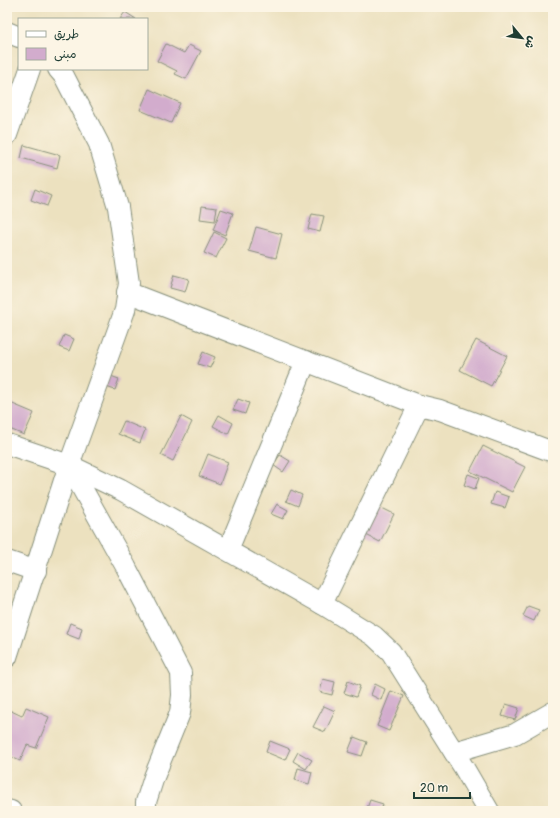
<svg xmlns="http://www.w3.org/2000/svg" width="560" height="818" viewBox="0 0 560 818" font-family="Pangolin,'Playpen Sans Arabic',sans-serif">
	<style>
		.building { fill: #d2accd }
		.lines { fill: none; stroke-linecap: round; stroke-linejoin: round }
		.minor-casing { stroke: #868f7a; stroke-width: 22 }
		.minor { stroke: #fff; stroke-width: 20 }
	</style>
	<rect width="100%" height="100%" fill="#fcf5e5"/>
	<filter id="ink" filterUnits="userSpaceOnUse"><feTurbulence type="fractalNoise" baseFrequency=".025" numOctaves="2"/><feDisplacementMap in="SourceGraphic" scale="8" xChannelSelector="R" yChannelSelector="G"/><feConvolveMatrix kernelMatrix="1 2 1 2 8 2 1 2 1" color-interpolation-filters="sRGB"/></filter>
	<filter id="wash" filterUnits="userSpaceOnUse"><feTurbulence type="fractalNoise" baseFrequency=".012" numOctaves="4" result="noise"/><feDisplacementMap in="SourceGraphic" scale="16" xChannelSelector="R" yChannelSelector="G"/><feGaussianBlur stdDeviation="0.9" result="paint"/><feColorMatrix in="noise" values="0 0 0 0 0 0 0 0 0 0 0 0 0 0 0 0 0 1.4 0 .05"/><feComposite in="paint" operator="in"/></filter>
	<g filter="url(#wash)">
		<rect width="100%" height="100%" fill="#ece1bf"/>
		<g id="blocks">
			<g class="building">
				<polygon points="125,12 136,19 120,19"/>
				<polygon points="166,44 184,53 189,45 201,51 186,79 175,74 177,71 157,61"/>
				<polygon points="149,89 180,103 171,123 140,110"/>
				<polygon points="24,145 60,155 57,168 21,158"/>
				<polygon points="35,189 51,196 47,206 31,200"/>
				<polygon points="202,206 217,208 215,221 200,219"/>
				<polygon points="221,209 233,213 225,235 213,230"/>
				<polygon points="312,214 324,216 320,232 308,229"/>
				<polygon points="256,227 282,234 276,258 249,251"/>
				<polygon points="214,232 226,238 216,258 204,253"/>
				<polygon points="174,275 189,279 185,292 170,288"/>
				<polygon points="64,335 74,339 69,351 59,347"/>
				<polygon points="476,340 507,356 491,386 460,370"/>
				<polygon points="203,352 215,357 210,368 198,364"/>
				<polygon points="108,375 119,379 115,390 103,386"/>
				<polygon points="238,399 249,403 245,414 233,410"/>
				<polygon points="8,402 34,413 24,435 7,428"/>
				<polygon points="219,415 233,423 228,434 213,426"/>
				<polygon points="181,416 192,422 173,461 161,455"/>
				<polygon points="124,421 145,430 140,443 118,434"/>
				<polygon points="483,446 525,467 512,492 470,471"/>
				<polygon points="208,454 228,462 220,484 199,476"/>
				<polygon points="280,455 290,461 283,472 273,465"/>
				<polygon points="468,474 479,478 475,489 464,485"/>
				<polygon points="291,490 302,495 298,506 286,501"/>
				<polygon points="495,492 509,497 505,508 491,504"/>
				<polygon points="366,500 394,514 380,542 352,528"/>
				<polygon points="277,504 288,510 283,519 271,514"/>
				<polygon points="528,606 539,610 534,621 523,616"/>
				<polygon points="70,623 82,628 79,639 66,634"/>
				<polygon points="323,679 335,682 332,695 320,692"/>
				<polygon points="348,681 360,686 356,697 344,693"/>
				<polygon points="375,684 385,689 381,700 371,695"/>
				<polygon points="391,691 404,696 389,731 377,726"/>
				<polygon points="506,704 519,708 515,720 502,716"/>
				<polygon points="324,706 335,711 325,732 313,727"/>
				<polygon points="26,707 49,717 36,748 27,745 20,761 7,755 7,709 22,716"/>
				<polygon points="354,737 367,742 362,756 348,752"/>
				<polygon points="270,741 290,749 285,760 266,752"/>
				<polygon points="298,752 312,760 306,769 293,761"/>
				<polygon points="298,768 312,772 309,784 295,780"/>
				<polygon points="370,800 383,804 381,811 366,811"/>
			</g>
		</g>
	</g>
	<g filter="url(#ink)">
		<use href="#blocks" fill-opacity="0" stroke="#868f7a" stroke-width="1"/>
		<g class="lines">
			<defs>
				<g id="minor">
					<polyline points="7,32 19,37"/>
					<polyline points="58,69 64,76 99,144 118,207 129,283 125,310 69,465 126,567 181,673 182,695 180,713 154,777 146,802 146,811"/>
					<polyline points="7,135 30,69"/>
					<polyline points="127,292 419,405 440,410 553,452"/>
					<polyline points="7,444 69,465 121,490 322,604 374,636 391,652 464,768 489,811"/>
					<polyline points="228,550 306,361"/>
					<polyline points="7,561 36,571"/>
					<polyline points="322,604 419,405"/>
					<polyline points="7,657 69,465"/>
					<polyline points="454,752 515,734 553,712"/>
					<polyline points="7,810 11,811"/>
				</g>
			</defs>
			<use href="#minor" class="minor-casing"/>
			<use href="#minor" class="minor"/>
		</g>
	</g>
	<rect width="560" height="818" fill="none" stroke="#fcf5e5" stroke-width="24"/>
	<rect x="18" y="18" width="130" height="52" fill="#fcf5e5" stroke="#a4ab9e"/>
	<rect x="26" y="31" width="20" height="6" fill="#ffffff" stroke="#a4ab9e"/>
	<text x="54" y="38" font-size="12" fill="#1f3d34">طريق</text>
	<rect x="26" y="48" width="20" height="12" fill="#d2accd" stroke="#a4ab9e"/>
	<text x="54" y="58" font-size="12" fill="#1f3d34">مبنى</text>
	<g transform="translate(522 38) rotate(119)" stroke="#fcf5e5" stroke-width="3" paint-order="stroke">
	<path d="M0-3L7 15L0 10L-7 15Z" fill="#1f3d34"/>
	<text y="-6" font-size="11" font-weight="bold" text-anchor="middle" fill="#1f3d34">ش</text>
	</g>
	<path d="M414 792v6h56v-6" fill="none" stroke="#1f3d34" stroke-width="2"/>
	<text x="420" y="792" font-size="12" fill="#1f3d34" stroke="#fcf5e5" stroke-width="3" paint-order="stroke">20 m</text>
</svg>
